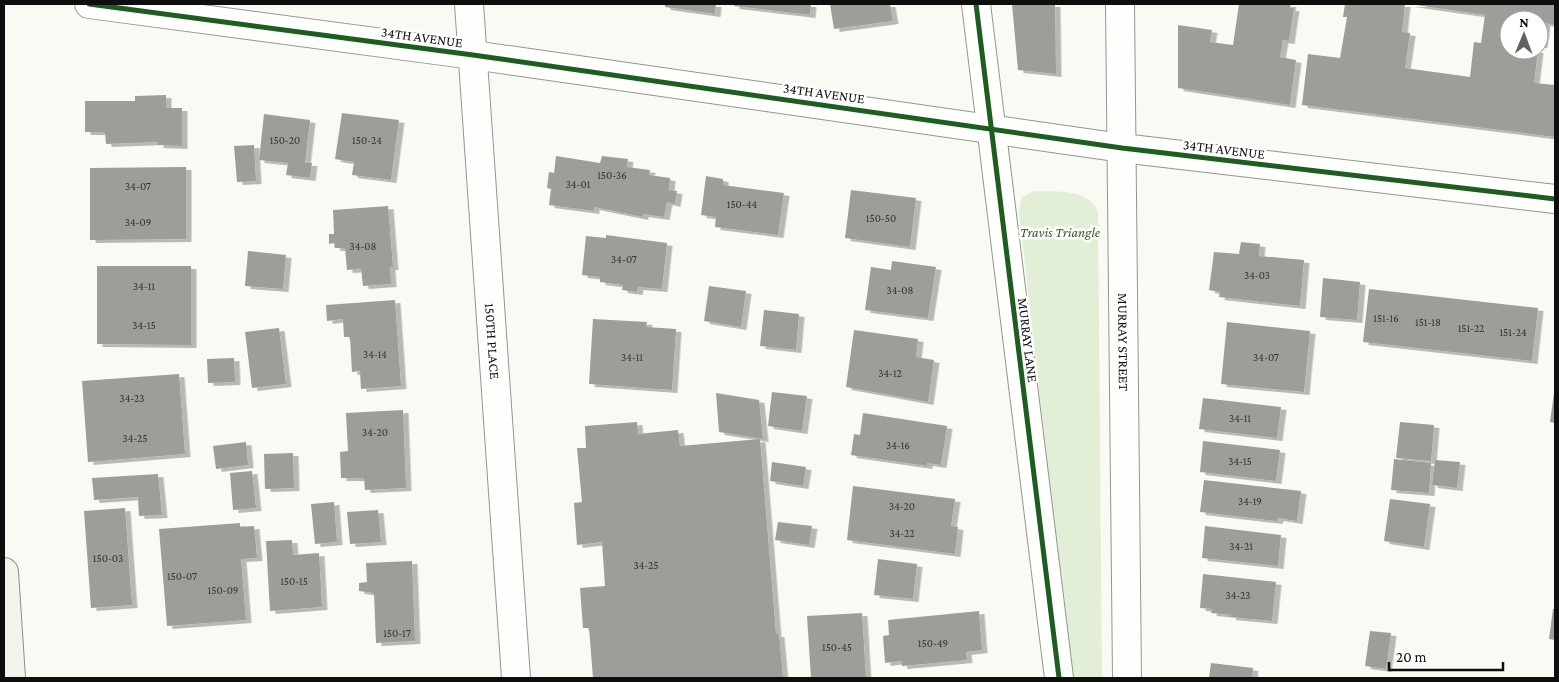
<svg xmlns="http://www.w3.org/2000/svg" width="1559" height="682" viewBox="0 0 1559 682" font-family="'Crimson Pro',serif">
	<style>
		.green { fill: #e3eed6 }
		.building { fill: #9e9d99; filter: url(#shadow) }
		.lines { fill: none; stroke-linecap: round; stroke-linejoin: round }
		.street-casing { stroke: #949492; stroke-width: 30 }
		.secondary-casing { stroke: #8b8b88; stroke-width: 30 }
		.street { stroke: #fefefd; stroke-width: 28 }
		.secondary { stroke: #f4f3eb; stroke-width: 28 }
		.cycleway-casing { stroke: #fff; stroke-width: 8 }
		.cycleway { stroke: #1b5e20; stroke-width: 5 }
		.labels { text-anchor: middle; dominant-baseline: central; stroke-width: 5; stroke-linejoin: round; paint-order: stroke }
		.number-label { font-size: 11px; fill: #323231 }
		.street-label { font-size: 14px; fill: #0e0e0e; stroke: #fff }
		.park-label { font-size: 14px; font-style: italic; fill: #2e5e26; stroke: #fff }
	</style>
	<defs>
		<filter id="shadow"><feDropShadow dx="5.5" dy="3" stdDeviation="0" flood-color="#0004"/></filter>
	</defs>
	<rect width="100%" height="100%" fill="#fafaf4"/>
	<path class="green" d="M1035,191c22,1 53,-3 63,21l4,466h-31l-52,-467 3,-14z"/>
	<g class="building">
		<polygon points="665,4 716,4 715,14 665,7"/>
		<polygon points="734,4 811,4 810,15 734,6"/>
		<polygon points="830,4 890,4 893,21 834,29"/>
		<polygon points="1012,4 1055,4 1056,74 1018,70"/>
		<polygon points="1239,4 1291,4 1290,8 1294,8 1289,41 1283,40 1280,57 1296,60 1290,105 1178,88 1178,25 1212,30 1210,42 1233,45"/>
		<polygon points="1345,4 1405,4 1402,32 1410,33 1405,68 1470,77 1474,42 1481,43 1485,15 1409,4 1555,4 1555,25 1545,23 1542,45 1539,45 1539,20 1509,20 1509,50 1538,50 1534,83 1555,85 1555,137 1302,105 1308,54 1340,58 1347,17 1343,17"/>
		<polygon points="166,95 166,108 182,108 182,146 158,145 158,142 106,144 105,132 85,132 85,101 135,101 135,96"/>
		<polygon points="342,113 399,120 391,180 352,175 354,162 335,159"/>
		<polygon points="264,114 310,120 305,163 312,163 310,178 286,175 288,163 259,160"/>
		<polygon points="254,145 256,181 237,182 234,146"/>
		<polygon points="556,156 600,163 602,156 628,159 627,167 650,170 649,175 670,178 669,190 677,191 675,204 667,202 664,217 643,214 643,217 594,207 594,211 549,205 551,189 547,188 549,172 554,173"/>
		<polygon points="186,167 186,239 90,240 90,168"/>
		<polygon points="706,176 723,179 723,185 784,193 778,235 715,227 716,217 701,215"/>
		<polygon points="851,190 916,198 910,247 845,238"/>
		<polygon points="388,206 393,267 390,267 391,284 363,286 361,269 347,270 345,248 335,248 334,243 329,244 329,234 334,234 333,210"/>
		<polygon points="606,235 667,243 662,289 638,287 637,292 622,290 623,285 600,282 600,277 582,275 586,236 606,238"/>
		<polygon points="1241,242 1260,244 1259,256 1304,260 1300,306 1219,297 1220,292 1209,290 1214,252 1239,254"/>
		<polygon points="248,251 286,255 283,289 245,286"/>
		<polygon points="892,261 936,267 928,318 865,310 871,267 891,270"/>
		<polygon points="97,266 191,266 191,345 97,344"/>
		<polygon points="1323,278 1360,282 1357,320 1320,317"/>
		<polygon points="709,286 746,291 741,327 704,321"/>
		<polygon points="1369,289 1538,308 1532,361 1363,342"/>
		<polygon points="395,300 401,386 361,389 360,371 352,372 350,337 344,337 343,319 327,321 326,305"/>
		<polygon points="764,310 799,314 796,350 760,346"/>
		<polygon points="593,319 647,322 646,327 676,329 672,390 589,384"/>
		<polygon points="1227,322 1310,331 1304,392 1221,384"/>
		<polygon points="279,328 286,384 252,388 245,332"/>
		<polygon points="854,330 918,339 916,357 934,360 928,402 846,387"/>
		<polygon points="234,358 235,382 208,383 207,359"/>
		<polygon points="179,374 185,454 88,462 82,381"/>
		<polygon points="772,392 807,396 802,431 768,426"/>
		<polygon points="716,393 759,400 763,439 719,432"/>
		<polygon points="1554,393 1555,393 1555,423 1550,422"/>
		<polygon points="1203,398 1281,407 1277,438 1199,429"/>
		<polygon points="403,410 406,488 365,490 364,478 341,478 340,452 348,451 346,413"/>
		<polygon points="863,413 947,426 941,465 927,463 927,466 851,455 854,434 860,435"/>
		<polygon points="637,422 638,434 678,430 680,446 760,439 776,634 779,634 783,678 593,678 589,628 583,628 580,588 605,586 602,542 577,545 574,503 582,502 577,448 586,448 585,426"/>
		<polygon points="1400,422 1434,425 1431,461 1396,458"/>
		<polygon points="1203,441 1280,450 1276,481 1200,472"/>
		<polygon points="246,442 248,465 216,469 213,446"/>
		<polygon points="293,453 294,488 265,489 264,454"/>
		<polygon points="1394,459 1431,463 1429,493 1391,490"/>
		<polygon points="1435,460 1460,462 1457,488 1432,485"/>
		<polygon points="772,462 806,467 803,486 770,481"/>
		<polygon points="252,471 256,508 233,510 230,473"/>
		<polygon points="158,474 162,515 139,516 138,497 94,500 92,478"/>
		<polygon points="1204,480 1301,491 1297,521 1278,518 1277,521 1200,512"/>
		<polygon points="853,486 955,499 951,526 958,527 955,554 847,540"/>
		<polygon points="1390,499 1430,504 1424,547 1384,541"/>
		<polygon points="334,502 337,542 315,544 311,504"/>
		<polygon points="125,508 132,605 91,608 84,511"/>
		<polygon points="378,510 381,542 350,544 347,512"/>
		<polygon points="778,522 812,526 809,545 775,540"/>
		<polygon points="240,523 240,527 254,526 257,558 241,559 246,620 167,626 159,529"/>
		<polygon points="1205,526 1281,535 1278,566 1202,558"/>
		<polygon points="292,540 293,555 319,553 322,607 270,611 266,541"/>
		<polygon points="878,559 917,564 913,599 874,595"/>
		<polygon points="412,561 415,641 376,643 374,593 359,591 359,583 367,582 366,563"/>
		<polygon points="1203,574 1276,582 1272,621 1230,617 1231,615 1211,613 1212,609 1200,608"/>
		<polygon points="1553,609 1555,609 1555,640 1549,639"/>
		<polygon points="979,611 982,650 966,652 967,660 902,666 901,661 885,663 883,636 889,635 888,620"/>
		<polygon points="862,613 866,678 811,678 807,616"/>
		<polygon points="1370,631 1391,633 1386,669 1365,666"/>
		<polygon points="1211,663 1253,668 1252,678 1209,678"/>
	</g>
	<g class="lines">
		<defs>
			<g id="street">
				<polyline points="89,4 473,55 1122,148 1555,199"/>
				<path id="s1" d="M469,4l47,674"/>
				<polyline points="976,4 1059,678"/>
				<path id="s2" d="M1120,4l7,674"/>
			</g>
			<polyline id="secondary" points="4,572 11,678"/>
		</defs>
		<use href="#street" class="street-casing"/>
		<use href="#secondary" class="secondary-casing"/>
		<use href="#street" class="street"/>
		<use href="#secondary" class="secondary"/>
		<defs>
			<g id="cycleway">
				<polyline points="89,4 473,55 1122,148 1555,199"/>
				<polyline points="976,4 1059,678"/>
			</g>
		</defs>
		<use href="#cycleway" class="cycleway-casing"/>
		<use href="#cycleway" class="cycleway"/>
	</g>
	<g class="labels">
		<g class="number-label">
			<text x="285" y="140">150-20</text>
			<text x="367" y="140">150-24</text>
			<text x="612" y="175">150-36</text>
			<text x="578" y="184">34-01</text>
			<text x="138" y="186">34-07</text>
			<text x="742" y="204">150-44</text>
			<text x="881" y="218">150-50</text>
			<text x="138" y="222">34-09</text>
			<text x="363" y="246">34-08</text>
			<text x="624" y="259">34-07</text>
			<text x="1257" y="275">34-03</text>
			<text x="144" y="286">34-11</text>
			<text x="900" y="290">34-08</text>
			<text x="1386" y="318">151-16</text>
			<text x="1428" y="322">151-18</text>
			<text x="144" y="325">34-15</text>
			<text x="1471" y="328">151-22</text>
			<text x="1513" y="332">151-24</text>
			<text x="375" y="354">34-14</text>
			<text x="632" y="357">34-11</text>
			<text x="1266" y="357">34-07</text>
			<text x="890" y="373">34-12</text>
			<text x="132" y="398">34-23</text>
			<text x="1240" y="418">34-11</text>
			<text x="375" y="432">34-20</text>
			<text x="135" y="438">34-25</text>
			<text x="898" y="445">34-16</text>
			<text x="1240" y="461">34-15</text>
			<text x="1250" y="501">34-19</text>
			<text x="902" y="506">34-20</text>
			<text x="902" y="533">34-22</text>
			<text x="1241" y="546">34-21</text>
			<text x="108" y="558">150-03</text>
			<text x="646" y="565">34-25</text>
			<text x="182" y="576">150-07</text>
			<text x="294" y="581">150-15</text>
			<text x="223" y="590">150-09</text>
			<text x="1238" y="595">34-23</text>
			<text x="397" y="633">150-17</text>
			<text x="933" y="643">150-49</text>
			<text x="837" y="647">150-45</text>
		</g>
		<g class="street-label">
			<text transform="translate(422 37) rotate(8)">34TH AVENUE</text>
			<text transform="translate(824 93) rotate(8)">34TH AVENUE</text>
			<text transform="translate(1224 149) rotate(7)">34TH AVENUE</text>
			<text transform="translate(1028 340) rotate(83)">MURRAY LANE</text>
			<text stroke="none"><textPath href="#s1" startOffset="338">150TH PLACE</textPath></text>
			<text stroke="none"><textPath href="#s2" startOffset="338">MURRAY STREET</textPath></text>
		</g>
		<g class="park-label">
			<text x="1060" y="232">Travis Triangle</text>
		</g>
	</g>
	<rect width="1559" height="682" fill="none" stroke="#0e0e0e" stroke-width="10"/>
	<g transform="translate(1524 35) rotate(1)"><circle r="24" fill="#ffffff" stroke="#9f9f9f"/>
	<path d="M0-4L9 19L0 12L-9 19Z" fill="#61615e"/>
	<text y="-8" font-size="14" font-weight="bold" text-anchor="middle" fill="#0e0e0e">N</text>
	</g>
	<path d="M1389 662v8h114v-8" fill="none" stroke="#0e0e0e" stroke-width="2.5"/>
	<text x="1396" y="662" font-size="15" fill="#0e0e0e" stroke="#ffffff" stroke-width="4" paint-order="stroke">20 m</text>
</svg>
